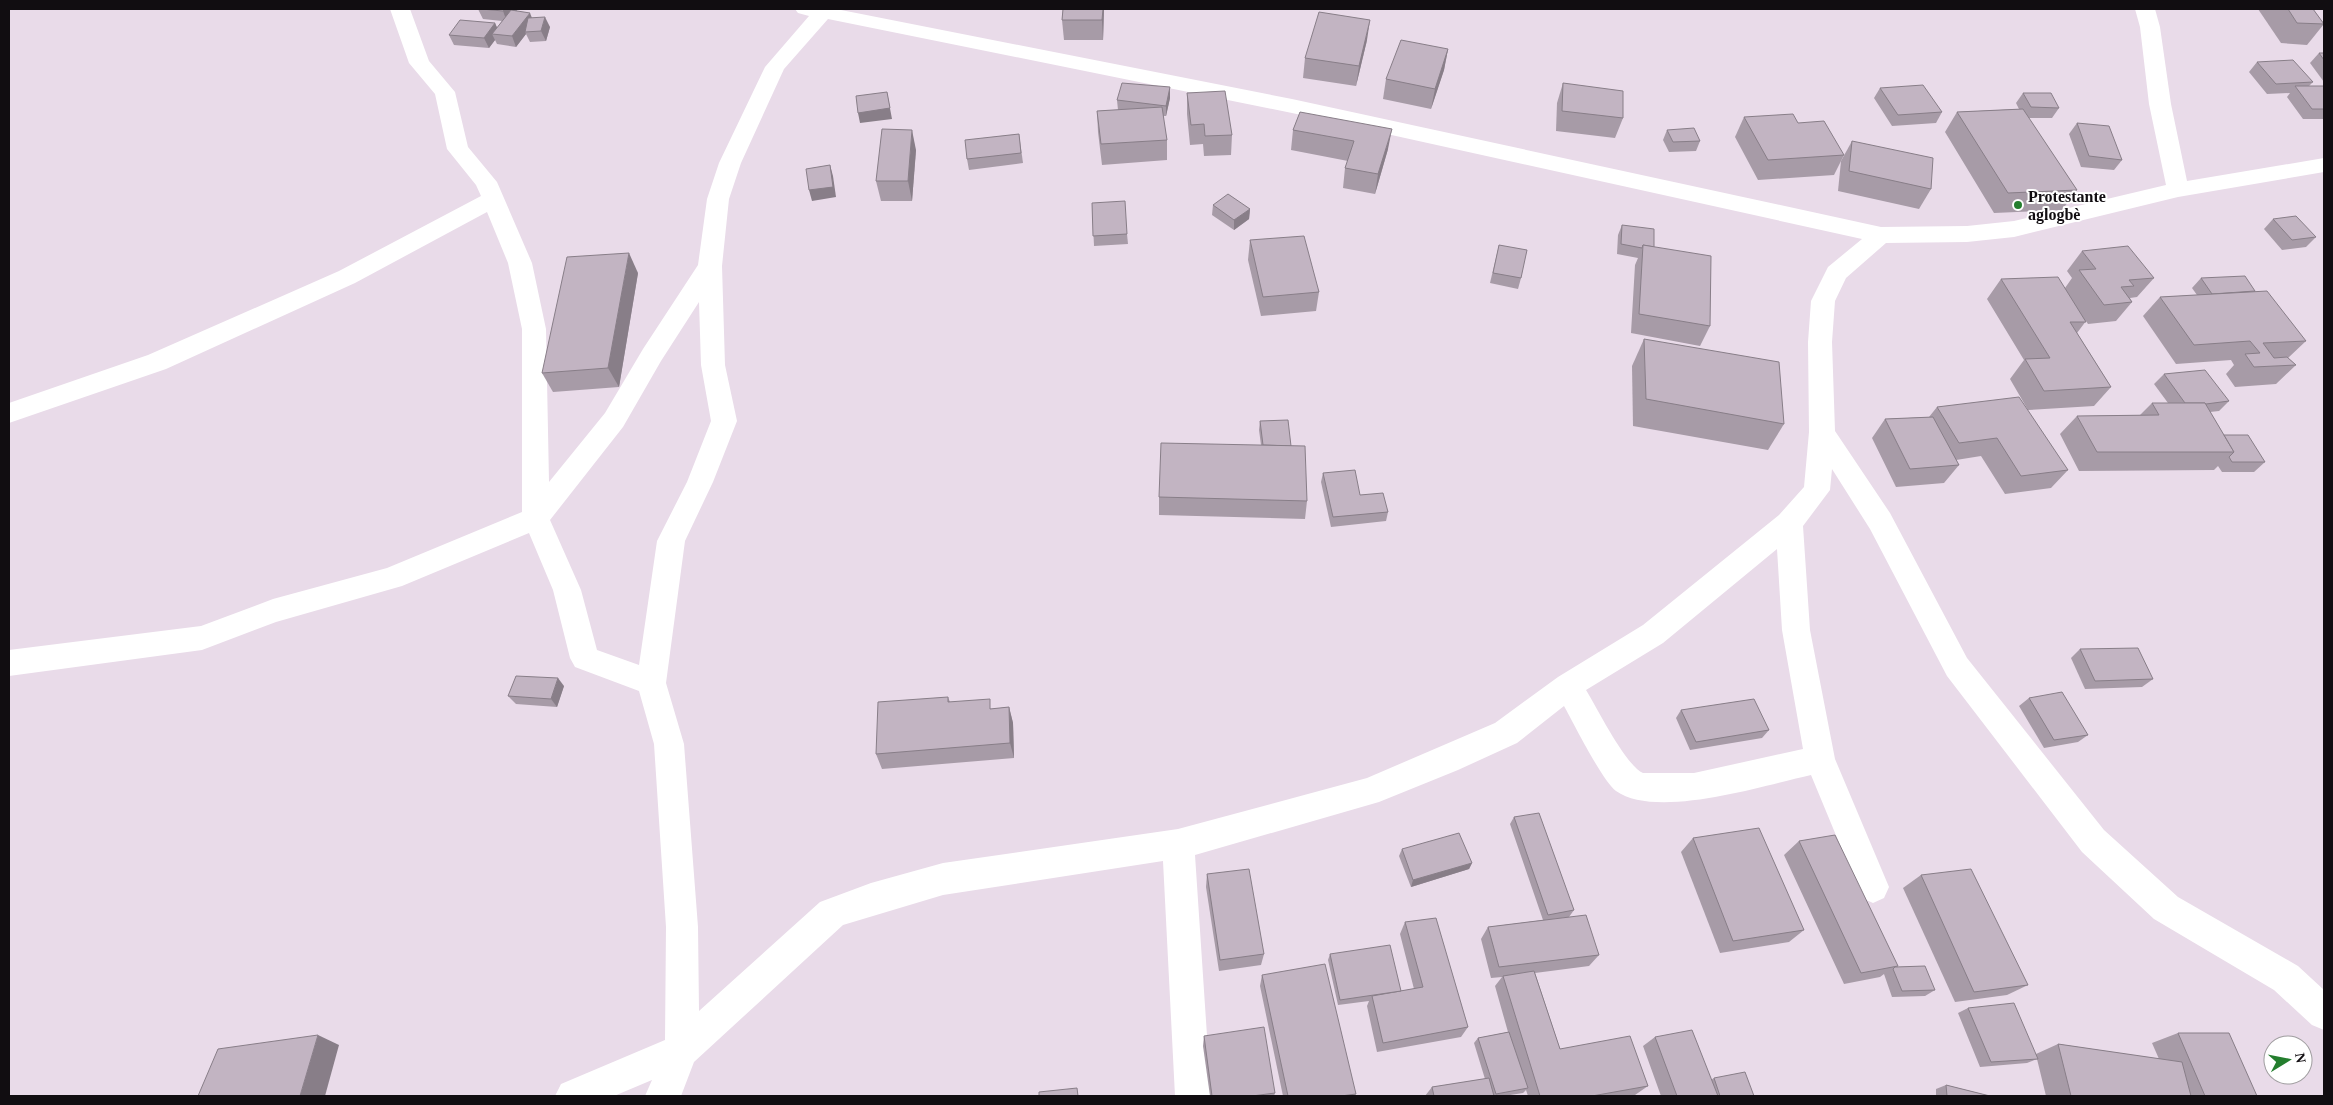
<svg xmlns="http://www.w3.org/2000/svg" width="2333" height="1105" viewBox="0 0 2333 1105" font-family="'Times New Roman',serif">
	<style>
		.lines { fill: none; stroke-linecap: round; stroke-linejoin: round }
		.minor { fill: #fff; fill-rule: evenodd }
		.wall { fill: #a79ba7 }
		.shaded-wall { fill: #887e88 }
		.building { fill: #c2b4c2; stroke: #887e88 }
		.poi-dot { fill: #247e2e; stroke: #fff; stroke-width: 2 }
		.labels { text-anchor: middle; dominant-baseline: central; stroke-width: 4; stroke-linejoin: round; paint-order: stroke }
		.poi-label { font-size: 16px; font-weight: bold; fill: #110d11; stroke: #fff; text-anchor: start }
	</style>
	<rect width="100%" height="100%" fill="#e9dbe9"/>
	<g class="lines">
		<path class="minor" d="M390,9h20l19,52 26,31 13,55 29,35 35,81 14,66 3,153 56,-69 38,-64 55,-84 9,-66 12,-36 46,-96 44,-51 -11,-3 -3,-4h41l456,90 589,128 86,-1 47,-5 152,-36 -17,-81 -9,-77 -5,-18h20l5,18 11,77 16,77 137,-23v14l-146,25 -164,40 -47,5 -81,1 -40,35 -11,23 -3,41 3,89 55,82 77,145 137,172 74,67 120,69 26,24v40l-12,-5 -38,-35 -120,-71 -72,-67 -135,-176 -77,-147 -38,-60 -2,21 -27,36 7,104 25,129 54,128 -5,11 -11,5 -11,-5 -51,-123c-46,10 -154,45 -195,16 -13,-9 -42,-67 -52,-85l-47,37 -59,27 -79,32 -184,53 16,241h-36l-12,-235 -220,34 -100,30 -149,137 -13,34h-36l7,-16 -38,16h-59l6,-12 104,-44 1,-113 -12,-183 -15,-53 -64,-24 -5,-9 -17,-68 -24,-57 -127,53 -126,36 -74,28 -193,26v-26l192,-24 72,-27 114,-31 135,-56v-183l-14,-66 -21,-51 -132,71 -189,86 -157,54v-20l139,-48 191,-84 142,-75 -5,-11 -29,-36 -12,-55 -26,-31zM828,19l464,94 570,126 -34,28 -17,34 -3,41 1,90 -5,55 -25,28 -136,110 -85,52 -63,46 -128,55 -189,51 -235,34 -72,20 -51,19 -121,109 -1,-84 -14,-183 -18,-61 19,-142 28,-59 24,-61 -12,-56 -3,-99 7,-67 12,-36 43,-94zM699,302l2,63 10,56 -24,61 -30,59 -18,124 -42,-15 -16,-60 -31,-70 73,-93 38,-66zM1777,549l5,81 21,119 -109,24h-51c-17,-7 -46,-65 -57,-83l77,-47z"/>
	</g>
	<g class="wall">
		<polygon points="478,9 518,9 516,11 532,18 550,27 546,41 530,42 526,34 516,47 497,44 495,40 489,48 454,45 449,35 495,23 497,28 502,21 483,19"/>
		<polygon points="1063,9 1104,9 1103,40 1064,40 1062,20"/>
		<polygon points="2258,9 2313,9 2324,24 2307,45 2281,43"/>
		<polygon points="1367,40 1356,86 1303,78 1305,58"/>
		<polygon points="1448,49 1444,70 1431,109 1383,99 1386,79"/>
		<polygon points="2319,53 2324,53 2324,82 2310,63"/>
		<polygon points="2257,62 2313,82 2309,86 2324,86 2324,119 2303,119 2287,97 2290,93 2267,94 2249,72"/>
		<polygon points="1563,83 1623,118 1615,138 1556,131 1557,103"/>
		<polygon points="1170,87 1170,98 1166,116 1163,116 1167,140 1167,160 1102,165 1098,132 1097,111 1118,110 1117,100"/>
		<polygon points="1880,88 1942,112 1936,123 1892,126 1874,98"/>
		<polygon points="1187,93 1232,135 1231,155 1204,156 1203,144 1190,145 1187,114"/>
		<polygon points="2023,93 2059,108 2052,118 2028,118 2077,190 2062,210 1994,213 1945,132 1957,112 2019,109 2016,103"/>
		<polygon points="1300,112 1388,149 1375,194 1343,188 1345,168 1348,161 1291,150 1293,130"/>
		<polygon points="1744,117 1798,123 1844,155 1834,175 1758,180 1735,137"/>
		<polygon points="2077,123 2122,160 2114,170 2081,167 2069,134"/>
		<polygon points="1667,130 1700,141 1696,151 1669,152 1663,140"/>
		<polygon points="1019,134 1023,163 969,170 967,159"/>
		<polygon points="1852,141 1931,189 1919,209 1838,191 1841,161"/>
		<polygon points="916,150 912,201 881,201 876,181"/>
		<polygon points="1092,203 1127,234 1128,244 1094,246"/>
		<polygon points="1213,205 1250,209 1249,219 1234,230 1212,215"/>
		<polygon points="2273,219 2316,237 2306,247 2282,250 2264,229"/>
		<polygon points="1622,225 1654,247 1710,326 1700,346 1631,333 1635,265 1638,258 1617,254 1618,235"/>
		<polygon points="1250,240 1319,292 1316,311 1261,316 1248,260"/>
		<polygon points="1499,245 1521,278 1518,289 1490,283"/>
		<polygon points="2082,251 2154,278 2137,297 2130,298 2132,302 2116,321 2088,324 2086,321 2077,333 2111,387 2094,406 2028,410 2010,379 2024,360 1987,299 2001,279 2065,288 2072,278 2067,271"/>
		<polygon points="638,273 619,387 553,392 542,373"/>
		<polygon points="2201,278 2255,291 2306,341 2288,358 2296,365 2276,384 2235,387 2226,374 2234,365 2231,360 2176,364 2143,316 2160,297 2197,295 2192,288"/>
		<polygon points="1644,339 1784,424 1768,450 1633,426 1632,366"/>
		<polygon points="2164,374 2229,401 2219,411 2210,412 2224,435 2265,462 2254,472 2222,472 2218,466 2214,470 2079,471 2060,434 2077,416 2140,415 2152,403 2168,403 2154,384"/>
		<polygon points="1937,407 2068,470 2051,488 2005,494 1981,456 1956,460 1959,465 1944,483 1896,487 1872,438 1885,419 1929,417"/>
		<polygon points="1260,421 1291,446 1307,501 1305,519 1159,515 1159,497 1261,445 1259,430"/>
		<polygon points="1323,473 1388,512 1386,521 1331,527 1321,482"/>
		<polygon points="2080,649 2153,679 2142,687 2085,689 2071,658"/>
		<polygon points="564,686 557,707 516,704 508,696"/>
		<polygon points="948,697 950,702 992,709 1009,707 1013,723 1014,758 882,769 876,754"/>
		<polygon points="2029,698 2088,735 2078,742 2044,748 2019,706"/>
		<polygon points="1681,710 1769,730 1762,738 1690,750 1676,718"/>
		<polygon points="1514,817 1574,910 1569,917 1599,955 1589,966 1535,973 1560,1049 1648,1086 1635,1095 1626,1096 1528,1096 1526,1090 1523,1093 1504,1096 1425,1096 1432,1087 1485,1079 1474,1043 1478,1038 1508,1032 1495,986 1502,977 1491,978 1481,939 1488,927 1543,920 1510,824"/>
		<polygon points="1693,838 1804,930 1789,942 1720,953 1681,852"/>
		<polygon points="1799,841 1898,966 1895,967 1935,990 1925,996 1892,997 1884,974 1880,977 1844,984 1784,855"/>
		<polygon points="1402,849 1472,863 1469,869 1411,887 1399,856"/>
		<polygon points="1207,874 1264,954 1261,965 1219,971 1206,887"/>
		<polygon points="1921,875 2028,985 2007,995 1955,1002 1903,888"/>
		<polygon points="1405,922 1468,1027 1461,1037 1377,1052 1367,1006 1369,1001 1338,1005 1328,960 1330,954 1401,991 1414,989 1400,934"/>
		<polygon points="1262,975 1356,1094 1354,1096 1283,1096 1260,986"/>
		<polygon points="1968,1008 2036,1054 2058,1044 2159,1059 2152,1043 2178,1033 2257,1096 2046,1096 2037,1059 2027,1063 1980,1067 1958,1013"/>
		<polygon points="1204,1036 1275,1093 1274,1096 1210,1096 1203,1046"/>
		<polygon points="1655,1037 1711,1080 1714,1078 1754,1096 1661,1096 1643,1046"/>
		<polygon points="1946,1085 1990,1096 1936,1096 1936,1089"/>
	</g>
	<g class="shaded-wall">
		<polygon points="505,9 518,9 507,22 503,11"/>
		<polygon points="1103,9 1104,9 1103,40 1102,20"/>
		<polygon points="530,13 534,23 525,32 526,34 516,47 512,36"/>
		<polygon points="545,17 550,27 546,41 541,31"/>
		<polygon points="1370,20 1367,40 1356,86 1359,66"/>
		<polygon points="495,23 500,34 492,34 495,40 489,48 484,38"/>
		<polygon points="1448,49 1444,70 1431,109 1435,89"/>
		<polygon points="1170,87 1170,98 1166,116 1166,106"/>
		<polygon points="887,92 892,119 860,123 858,113"/>
		<polygon points="1392,129 1388,149 1375,194 1378,174"/>
		<polygon points="912,130 916,150 912,201 908,181"/>
		<polygon points="830,165 833,176 836,197 812,201 809,190"/>
		<polygon points="1250,209 1249,219 1234,230 1234,220"/>
		<polygon points="629,253 638,273 619,387 608,368"/>
		<polygon points="558,678 564,686 557,707 551,699"/>
		<polygon points="1009,707 1013,723 1014,758 1010,743"/>
		<polygon points="1472,863 1469,869 1411,887 1413,880"/>
		<polygon points="318,1035 339,1045 325,1096 300,1096"/>
	</g>
	<g class="building">
		<polygon points="481,9 505,9 503,11"/>
		<polygon points="1063,9 1103,9 1102,20 1062,20"/>
		<polygon points="2288,9 2313,9 2324,24 2297,23"/>
		<polygon points="511,10 530,13 512,36 492,34"/>
		<polygon points="1319,12 1370,20 1359,66 1305,58"/>
		<polygon points="545,17 541,31 525,32 528,18"/>
		<polygon points="460,20 495,23 484,38 449,35"/>
		<polygon points="1401,40 1448,49 1435,89 1386,79"/>
		<polygon points="2319,53 2324,53 2324,60"/>
		<polygon points="2293,60 2313,82 2276,84 2257,62"/>
		<polygon points="1122,83 1170,87 1166,106 1117,100"/>
		<polygon points="1563,83 1623,91 1623,118 1562,111"/>
		<polygon points="1923,85 1942,112 1898,115 1880,88"/>
		<polygon points="2295,86 2324,86 2324,109 2312,109"/>
		<polygon points="1225,91 1232,135 1205,136 1204,124 1191,125 1187,93"/>
		<polygon points="887,92 890,108 858,113 856,96"/>
		<polygon points="2023,93 2051,93 2059,108 2031,107"/>
		<polygon points="1162,107 1167,140 1101,144 1097,111"/>
		<polygon points="2023,109 2077,190 2008,193 1957,112"/>
		<polygon points="1300,112 1392,129 1378,174 1345,168 1354,141 1293,130"/>
		<polygon points="1793,114 1798,123 1824,121 1844,155 1768,160 1744,117"/>
		<polygon points="2077,123 2109,126 2122,160 2089,156"/>
		<polygon points="1694,128 1700,141 1673,142 1667,130"/>
		<polygon points="882,129 912,130 908,181 876,181"/>
		<polygon points="1019,134 1021,153 967,159 965,140"/>
		<polygon points="1852,141 1933,158 1931,189 1849,171"/>
		<polygon points="830,165 833,187 809,190 806,169"/>
		<polygon points="1228,194 1250,209 1234,220 1213,205"/>
		<polygon points="1125,201 1127,234 1093,236 1092,203"/>
		<polygon points="2296,216 2316,237 2292,240 2273,219"/>
		<polygon points="1622,225 1654,229 1654,247 1643,245 1642,248 1621,244"/>
		<polygon points="1304,236 1319,292 1263,297 1250,240"/>
		<polygon points="1499,245 1527,250 1521,278 1493,273"/>
		<polygon points="1643,245 1711,256 1710,326 1639,314"/>
		<polygon points="2128,246 2154,278 2129,280 2134,286 2121,287 2132,302 2104,305 2079,270 2096,269 2082,251"/>
		<polygon points="629,253 608,368 542,373 567,257"/>
		<polygon points="2245,276 2255,291 2212,294 2201,278"/>
		<polygon points="2058,277 2086,322 2070,322 2111,387 2044,391 2025,359 2050,358 2001,279"/>
		<polygon points="2267,291 2306,341 2263,343 2274,358 2287,357 2296,365 2254,367 2245,354 2260,353 2250,341 2194,345 2160,297"/>
		<polygon points="1644,339 1779,362 1784,424 1646,399"/>
		<polygon points="2205,370 2229,401 2206,404 2205,403 2185,403 2164,374"/>
		<polygon points="2019,397 2068,470 2021,476 1997,438 1959,443 1937,407"/>
		<polygon points="2152,403 2205,403 2234,452 2097,452 2077,416 2159,415"/>
		<polygon points="1933,417 1959,465 1910,469 1885,419"/>
		<polygon points="1288,420 1291,446 1263,445 1260,421"/>
		<polygon points="2224,435 2248,435 2265,462 2232,462 2229,457 2234,452"/>
		<polygon points="1161,443 1305,446 1307,501 1159,497"/>
		<polygon points="1355,470 1360,495 1383,493 1388,512 1333,517 1323,473"/>
		<polygon points="2138,648 2153,679 2095,681 2080,649"/>
		<polygon points="516,676 558,678 551,699 508,696"/>
		<polygon points="2062,692 2088,735 2054,740 2029,698"/>
		<polygon points="948,697 948,702 990,699 990,709 1009,707 1010,743 876,754 878,702"/>
		<polygon points="1754,699 1769,730 1696,742 1681,710"/>
		<polygon points="1539,813 1574,910 1548,915 1514,817"/>
		<polygon points="1759,828 1804,930 1733,941 1693,838"/>
		<polygon points="1459,833 1472,863 1413,880 1402,849"/>
		<polygon points="1835,835 1898,966 1861,973 1799,841"/>
		<polygon points="1249,869 1264,954 1220,960 1207,874"/>
		<polygon points="1971,869 2028,985 1974,992 1921,875"/>
		<polygon points="1586,915 1599,955 1499,967 1488,927"/>
		<polygon points="1436,918 1468,1027 1383,1043 1372,996 1423,987 1405,922"/>
		<polygon points="1390,945 1401,991 1340,1000 1330,954"/>
		<polygon points="1325,964 1356,1094 1341,1096 1288,1096 1262,975"/>
		<polygon points="1925,966 1935,990 1902,991 1893,969 1895,967"/>
		<polygon points="1534,971 1560,1049 1630,1036 1648,1086 1592,1096 1540,1096 1503,976"/>
		<polygon points="2014,1003 2038,1059 1991,1062 1968,1008"/>
		<polygon points="1264,1027 1275,1093 1252,1096 1212,1096 1204,1036"/>
		<polygon points="1692,1030 1718,1096 1677,1096 1655,1037"/>
		<polygon points="1509,1032 1528,1088 1496,1094 1478,1038"/>
		<polygon points="2178,1033 2229,1033 2257,1096 2205,1096"/>
		<polygon points="318,1035 300,1096 198,1096 218,1049"/>
		<polygon points="2058,1044 2182,1062 2191,1096 2071,1096"/>
		<polygon points="1745,1072 1754,1096 1720,1096 1714,1078"/>
		<polygon points="1489,1078 1494,1096 1434,1096 1432,1087"/>
		<polygon points="1946,1085 1990,1096 1947,1096"/>
		<polygon points="1077,1088 1078,1096 1039,1096 1039,1092"/>
	</g>
	<circle class="poi-dot" cx="2018" cy="205" r="5"/>
	<g class="labels">
		<g class="poi-label">
			<text x="2028" y="196">Protestante<tspan x="2028" dy="18">aglogbè</tspan></text>
		</g>
	</g>
	<rect width="2333" height="1105" fill="none" stroke="#110d11" stroke-width="20"/>
	<g transform="translate(2288 1060) rotate(80)"><circle r="24" fill="#ffffff" stroke="#a09ea0"/>
	<path d="M0-4L9 19L0 12L-9 19Z" fill="#247e2e"/>
	<text y="-8" font-size="14" font-weight="bold" text-anchor="middle" fill="#110d11">N</text>
	</g>
</svg>
